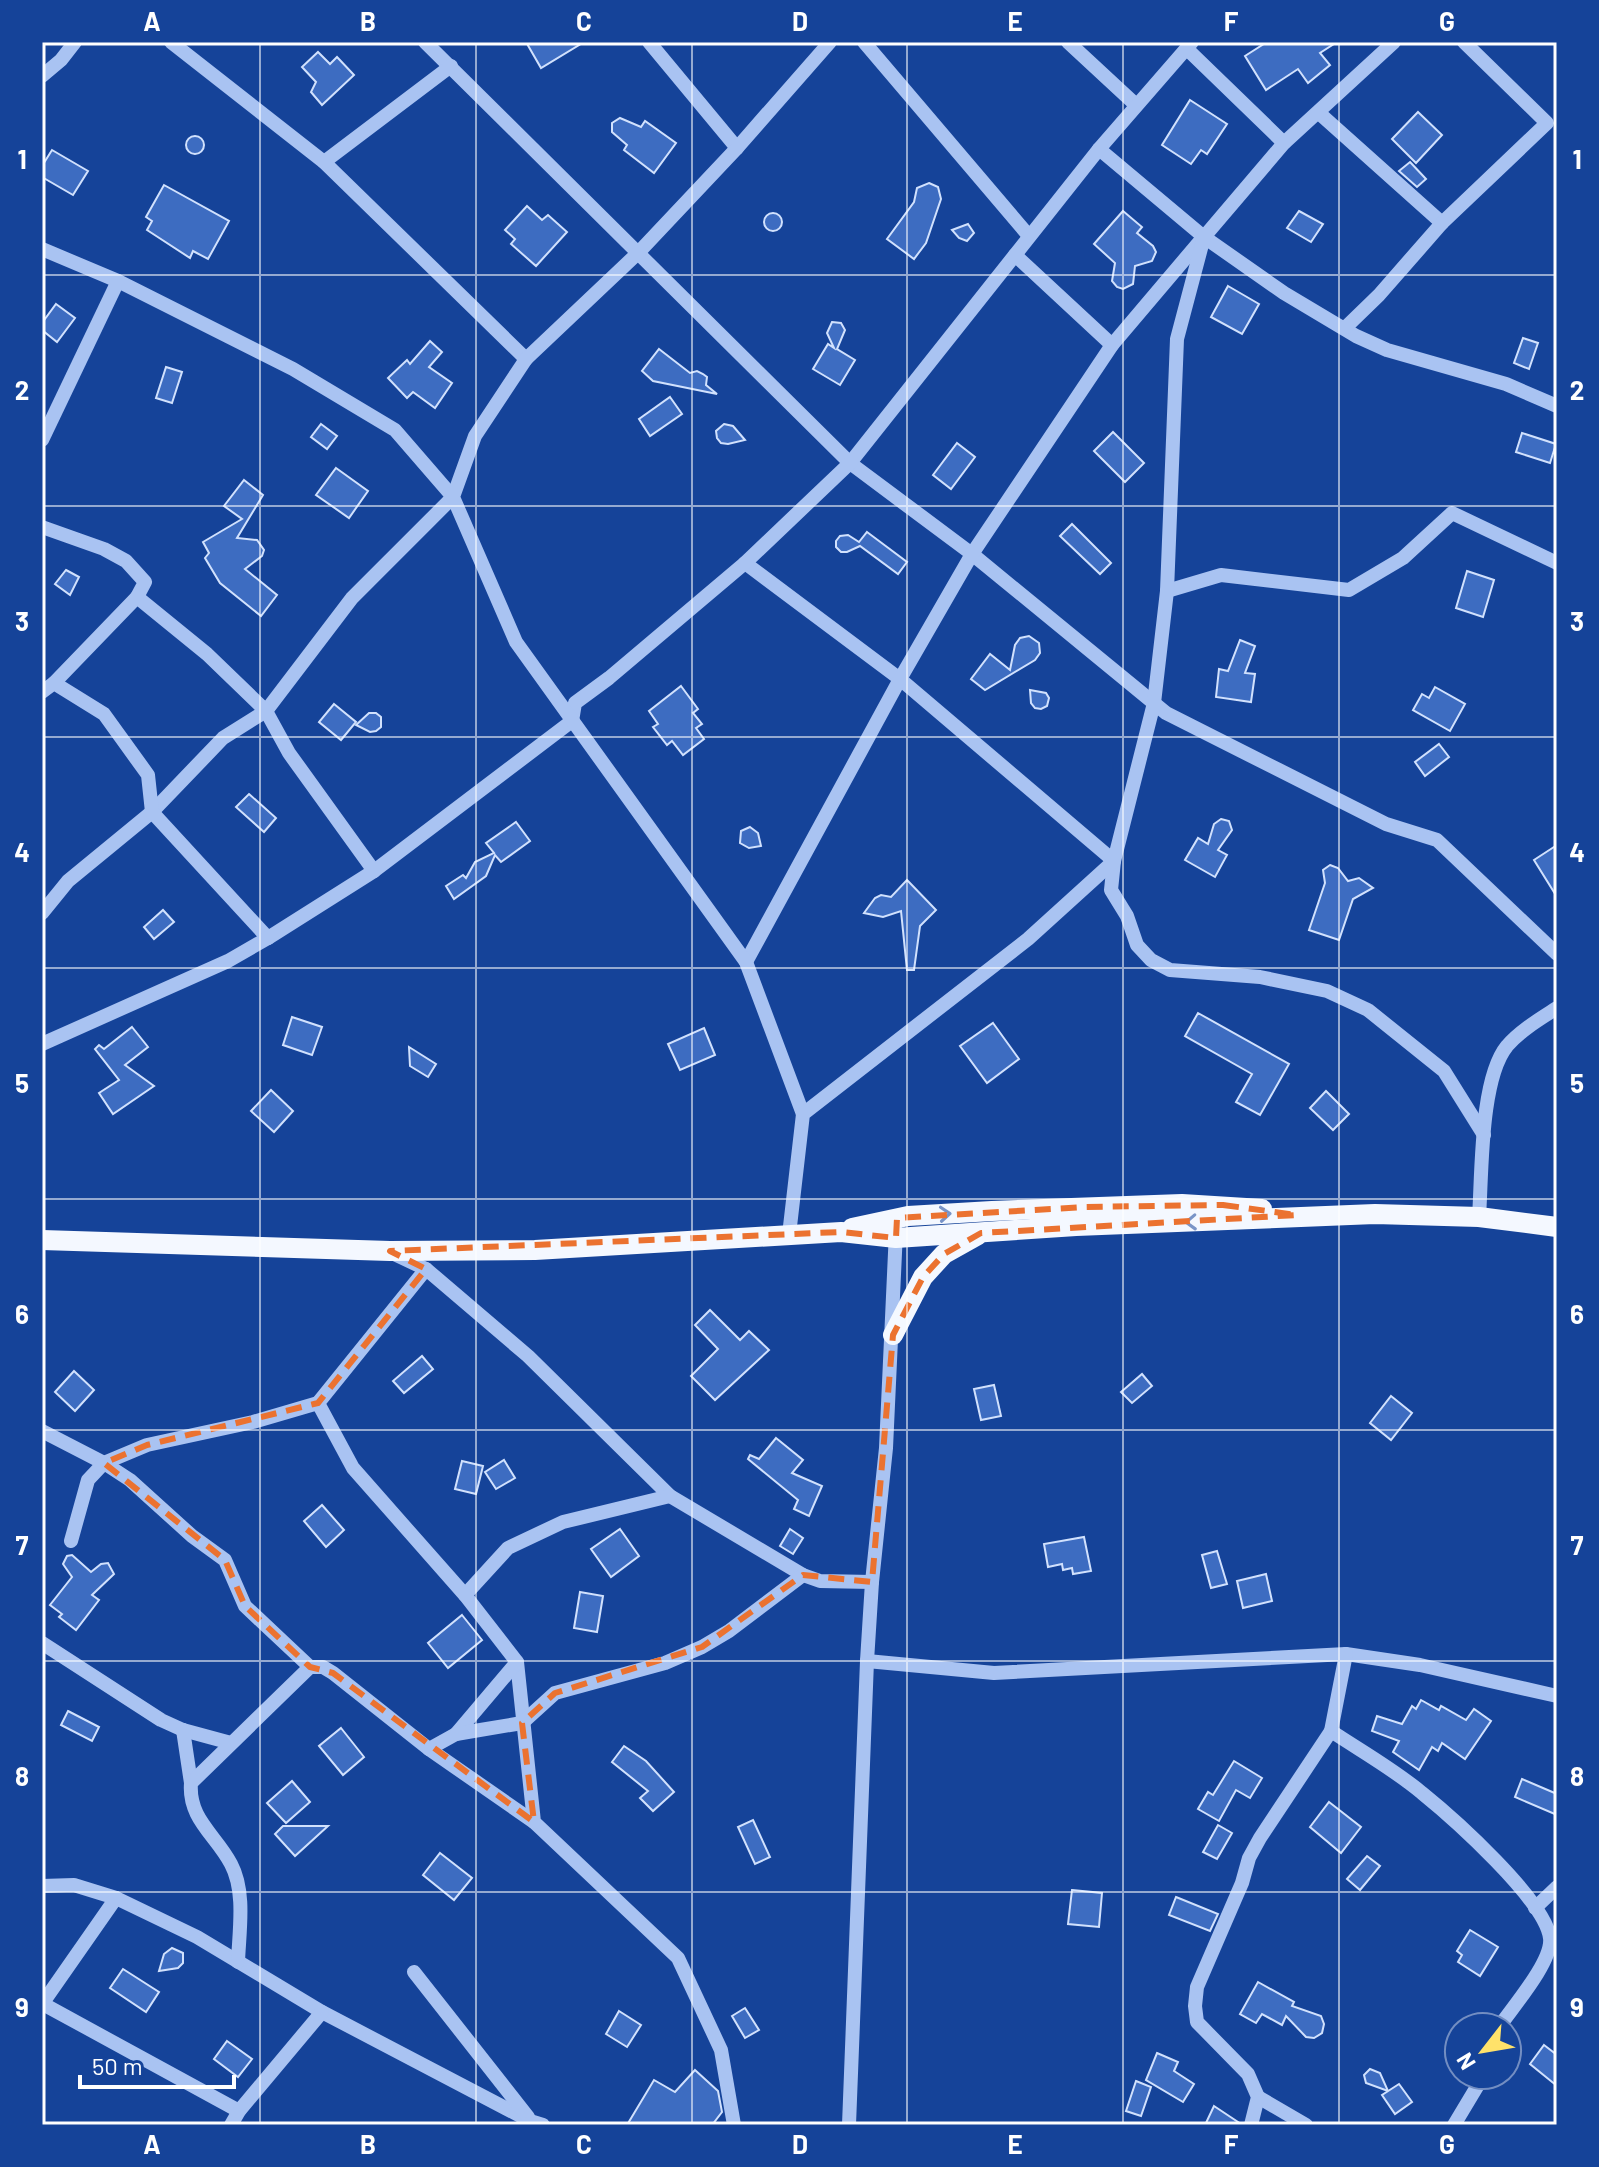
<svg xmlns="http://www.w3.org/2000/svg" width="1599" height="2167" viewBox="0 0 1599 2167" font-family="Barlow,sans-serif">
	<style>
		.building { fill: #3d6cc1; stroke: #d1e1fd; stroke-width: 2 }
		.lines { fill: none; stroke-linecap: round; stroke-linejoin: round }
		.minor { stroke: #a9c3f2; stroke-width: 14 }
		.major { stroke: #f4f8ff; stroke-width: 20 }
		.oneway { stroke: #7994c7 }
		.marked { fill: none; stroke: #eb7230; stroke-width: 6; stroke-dasharray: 16 10; stroke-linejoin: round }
		.grid { fill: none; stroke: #fff; stroke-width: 2; stroke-opacity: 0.55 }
		.neatline { fill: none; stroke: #fff; stroke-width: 3 }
		.grid-label { font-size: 26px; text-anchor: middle; font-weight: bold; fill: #fff }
	</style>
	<rect width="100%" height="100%" fill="#154399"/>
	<g class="building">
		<polygon points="526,42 584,42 541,68"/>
		<polygon points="1267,42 1337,42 1320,53 1330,65 1308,83 1298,69 1266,90 1245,56"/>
		<polygon points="318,52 330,64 337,57 354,75 322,105 311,92 316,82 302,67"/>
		<polygon points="1190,100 1227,124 1207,154 1201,150 1191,164 1162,145"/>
		<polygon points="1418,112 1442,135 1416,163 1392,139"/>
		<polygon points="620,118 641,127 645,121 676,143 654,173 624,150 627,145 612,132 612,123"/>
		<circle cx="195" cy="145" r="9"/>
		<polygon points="52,150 88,171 73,195 42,177 42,166"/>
		<polygon points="1410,162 1426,179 1417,187 1399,171"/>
		<polygon points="929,183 938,187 941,199 926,243 914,259 887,239 914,202 917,188"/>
		<polygon points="164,185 229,221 208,259 193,251 190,258 147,230 152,221 146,217"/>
		<polygon points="527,206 542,220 548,215 567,232 536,266 511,244 515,239 505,230"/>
		<polygon points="1123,211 1142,227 1137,233 1153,246 1156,252 1152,261 1135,266 1133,284 1123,289 1117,287 1112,281 1115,263 1094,244"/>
		<polygon points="1299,211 1323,224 1311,242 1287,228"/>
		<circle cx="773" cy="222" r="9"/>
		<polygon points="968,224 974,233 967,241 959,238 952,230"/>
		<polygon points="1228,286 1259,304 1242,334 1211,317"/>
		<polygon points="56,304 75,318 57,342 42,330 42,323"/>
		<polygon points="832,322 841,323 845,330 837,349 855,360 840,385 813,369 828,344 834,348 827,333"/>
		<polygon points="1523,338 1538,343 1529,369 1514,363"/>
		<polygon points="430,341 442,352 429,367 452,383 435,408 413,392 407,398 388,378 407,360 410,364"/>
		<polygon points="659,349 690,373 697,371 703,374 707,377 706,385 717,394 653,381 642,371"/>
		<polygon points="166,367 182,372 172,403 156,398"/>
		<polygon points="670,397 682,414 650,436 639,419"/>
		<polygon points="321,424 337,436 327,449 311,437"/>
		<polygon points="724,424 733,426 745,440 728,444 721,443 717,438 716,431"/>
		<polygon points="1113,432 1144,463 1125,482 1094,451"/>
		<polygon points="1522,433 1556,444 1550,463 1516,452"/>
		<polygon points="957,443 975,457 951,489 933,475"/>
		<polygon points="336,468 368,491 349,518 316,495"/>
		<polygon points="244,480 263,495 237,538 257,540 264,550 262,556 245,569 277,595 261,616 220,583 205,558 209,553 203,542 242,519 224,506"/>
		<polygon points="1072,524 1111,563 1100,574 1060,536"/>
		<polygon points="867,532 907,562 898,574 860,546 847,552 841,552 836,547 836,541 840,536 848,535 859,542"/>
		<polygon points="66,570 79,577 70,595 55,584"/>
		<polygon points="1467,571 1494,580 1483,617 1456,608"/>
		<polygon points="1029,636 1039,643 1040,653 1035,660 985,690 971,679 990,654 1010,670 1015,645 1020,638"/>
		<polygon points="1240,640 1255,646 1245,673 1255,674 1251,702 1216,697 1219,669 1228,671"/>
		<polygon points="681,686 698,709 693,713 702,724 696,728 704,739 683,755 672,741 667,745 653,727 658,724 649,711"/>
		<polygon points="1435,687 1465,704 1450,731 1413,710 1422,694 1429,698"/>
		<polygon points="1030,690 1046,693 1049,698 1047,706 1041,709 1035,708 1031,703"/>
		<polygon points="334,704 356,722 341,740 319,722"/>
		<polygon points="369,713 376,713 381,717 381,727 376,731 370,732 356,725"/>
		<polygon points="1439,744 1449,757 1425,776 1415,762"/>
		<polygon points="249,794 276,818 264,832 236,807"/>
		<polygon points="1221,819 1229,821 1232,830 1218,850 1227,855 1215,877 1185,860 1198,838 1208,844 1214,824"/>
		<polygon points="516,822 530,841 501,862 495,855 486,876 454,899 446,886 463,875 466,878 475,862 494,853 486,843"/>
		<polygon points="750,827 758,833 761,846 749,848 740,843 741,831"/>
		<polygon points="1557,845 1557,897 1534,860"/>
		<polygon points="1330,865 1338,868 1348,881 1359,878 1373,888 1353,899 1339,940 1309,930 1325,883 1323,870"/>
		<polygon points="907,880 936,910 920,926 914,970 907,970 901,911 883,917 864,913 875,898 881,895 891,897"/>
		<polygon points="163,910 174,922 154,939 144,927"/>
		<polygon points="1198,1013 1289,1064 1260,1115 1236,1102 1252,1074 1185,1036"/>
		<polygon points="292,1017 322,1027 312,1055 283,1045"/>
		<polygon points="993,1023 1019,1059 987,1083 960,1046"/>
		<polygon points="132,1027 148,1047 125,1065 154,1086 113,1114 99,1093 119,1080 95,1049 99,1045 104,1049"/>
		<polygon points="704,1028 715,1055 680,1070 668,1044"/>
		<polygon points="409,1047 436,1064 428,1077 410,1066"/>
		<polygon points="271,1090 293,1111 274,1132 251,1111"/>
		<polygon points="1326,1091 1349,1114 1333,1130 1310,1108"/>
		<polygon points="710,1310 740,1340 749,1331 769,1350 715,1400 691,1376 718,1349 695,1325"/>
		<polygon points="422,1356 433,1369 404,1393 393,1381"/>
		<polygon points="74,1371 94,1390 75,1411 55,1392"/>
		<polygon points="1142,1374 1152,1386 1132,1403 1121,1392"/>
		<polygon points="994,1385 1001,1416 981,1420 974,1389"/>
		<polygon points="1391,1396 1412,1413 1391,1440 1370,1423"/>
		<polygon points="776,1438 803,1460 792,1473 822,1486 809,1516 794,1509 798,1500 748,1459 750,1455 759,1459"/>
		<polygon points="504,1460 515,1478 496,1489 485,1472"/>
		<polygon points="462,1461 483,1466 476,1494 455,1489"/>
		<polygon points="322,1505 344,1530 326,1547 304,1521"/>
		<polygon points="620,1529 639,1556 611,1577 591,1549"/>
		<polygon points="790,1529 803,1538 793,1554 780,1546"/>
		<polygon points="1084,1537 1091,1571 1073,1574 1072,1568 1063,1570 1062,1564 1048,1567 1044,1544"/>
		<polygon points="1217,1551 1227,1584 1211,1588 1202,1555"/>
		<polygon points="72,1555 91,1572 101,1564 108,1563 114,1574 92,1595 99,1600 76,1630 59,1617 62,1614 50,1605 72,1577 63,1564 67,1556"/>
		<polygon points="1266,1574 1272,1601 1243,1608 1237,1581"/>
		<polygon points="580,1592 603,1596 597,1632 574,1628"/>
		<polygon points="462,1615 482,1640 448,1668 428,1643"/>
		<polygon points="1421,1700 1439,1710 1441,1706 1466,1720 1474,1709 1491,1721 1465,1759 1442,1743 1438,1751 1432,1747 1419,1770 1393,1752 1399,1741 1372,1731 1377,1716 1402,1724 1412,1706 1416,1709"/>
		<polygon points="68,1711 99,1727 92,1741 61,1725"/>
		<polygon points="341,1728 364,1757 343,1775 319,1746"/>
		<polygon points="624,1746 646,1761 674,1792 653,1811 640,1798 648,1791 612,1762"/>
		<polygon points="1234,1761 1262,1778 1250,1798 1236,1790 1219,1821 1198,1809 1208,1792 1213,1795"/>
		<polygon points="1522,1779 1557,1794 1557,1815 1515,1797"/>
		<polygon points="292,1781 310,1802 286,1823 267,1803"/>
		<polygon points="1329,1802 1361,1827 1341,1853 1310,1827"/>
		<polygon points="753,1820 770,1857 755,1864 738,1827"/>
		<polygon points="1218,1825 1232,1833 1217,1859 1203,1852"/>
		<polygon points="283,1826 328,1826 295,1856 275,1834"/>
		<polygon points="440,1853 472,1878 454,1900 423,1875"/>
		<polygon points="1367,1856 1380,1866 1360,1890 1347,1879"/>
		<polygon points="1072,1890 1102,1893 1099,1927 1068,1924"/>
		<polygon points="1176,1897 1218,1914 1210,1931 1169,1915"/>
		<polygon points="1470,1930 1498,1947 1480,1976 1458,1962 1462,1955 1457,1951"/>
		<polygon points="172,1948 183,1953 183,1963 178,1968 159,1971 164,1954"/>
		<polygon points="123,1969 159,1992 146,2012 110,1988"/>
		<polygon points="1258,1982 1294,2002 1292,2006 1321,2016 1324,2024 1322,2033 1314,2038 1306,2037 1286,2016 1282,2025 1262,2014 1256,2023 1240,2014"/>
		<polygon points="745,2008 759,2030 745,2038 732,2016"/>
		<polygon points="619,2011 641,2025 627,2047 606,2034"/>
		<polygon points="227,2041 252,2059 238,2077 214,2059"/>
		<polygon points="1544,2045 1557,2055 1557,2086 1530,2064"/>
		<polygon points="1157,2053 1178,2062 1174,2071 1194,2084 1183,2102 1146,2080"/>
		<polygon points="1370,2069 1380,2073 1388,2091 1366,2083 1364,2075"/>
		<polygon points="695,2070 718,2091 722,2112 712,2125 627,2125 654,2080 675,2092"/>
		<polygon points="1136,2081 1151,2087 1141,2116 1126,2111"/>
		<polygon points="1399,2084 1412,2102 1395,2114 1382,2095"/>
		<polygon points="1214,2106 1241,2124 1241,2125 1205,2125"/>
	</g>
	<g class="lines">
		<g class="minor">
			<polyline points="171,42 324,162 526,359"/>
			<polyline points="425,42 850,463 972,554 1166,713 1386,824 1437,840 1557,954"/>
			<polyline points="649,42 737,148"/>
			<polyline points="864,42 1029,236"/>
			<polyline points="1068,42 1136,105"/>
			<polyline points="1187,49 1284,143"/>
			<polyline points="42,76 61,60 75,42"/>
			<polyline points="1319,113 1442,223"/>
			<polyline points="1099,149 1204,237 1284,293 1356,336 1387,350 1506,384 1557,406"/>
			<polyline points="324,162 451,66"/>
			<polyline points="42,249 118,281 293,369 395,430 453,497 352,598 266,711 223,738 152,812 68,881 42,913"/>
			<polyline points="1015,255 1112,345"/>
			<polyline points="1345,328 1379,295 1442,223 1547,123 1464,42"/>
			<polyline points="42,440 118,281"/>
			<polyline points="42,527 104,549 126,561 145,582 137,597 207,654 266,711 289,753 374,871"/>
			<polyline points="745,563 900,679 1114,861 1111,890 1127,916 1137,945 1151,960 1170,970 1260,977 1327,991 1368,1010 1444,1071 1484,1135"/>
			<polyline points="1167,591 1221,575 1349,590 1403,558 1452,513 1557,563"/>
			<polyline points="54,683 137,597"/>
			<polyline points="42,692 54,683 104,714 148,775 152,812 268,938"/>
			<polyline points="746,962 900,679 972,554 1112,345 1201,240"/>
			<polyline points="42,1044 228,961 268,938 374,871 572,721 575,703 609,678 745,563 850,463 1099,149 1192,42"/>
			<polyline points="803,1114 746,962 516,642 453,497 475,436 526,359 638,253 737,148 830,42"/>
			<path d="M1479,1217c3,-43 1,-138 28,-171 14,-16 33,-27 50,-38"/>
			<polyline points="789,1235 803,1114 1028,939 1114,861 1154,703 1167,591 1177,339 1204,237 1284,143 1394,42"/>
			<polyline points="392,1253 426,1269 528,1356 670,1496 803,1575 820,1581 872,1582"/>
			<polyline points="426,1269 318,1403 353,1468 465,1595 508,1548 563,1522 670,1496"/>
			<polyline points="42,1431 104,1463 130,1480 192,1536 225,1560 245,1606 310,1667"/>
			<polyline points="71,1541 88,1480 104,1463 147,1445 253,1422 318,1403"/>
			<polyline points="465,1595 517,1662 534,1822 678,1958 721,2050 734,2125"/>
			<polyline points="42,1643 161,1720 183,1730 231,1743"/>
			<polyline points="867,1661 994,1673 1346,1654 1420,1665 1557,1696"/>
			<polyline points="183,1730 191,1783"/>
			<path d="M1331,1731c30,20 64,39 91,62 31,25 123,107 128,145 3,23 -38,70 -51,89"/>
			<polyline points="456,1734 517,1662"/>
			<polyline points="429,1749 534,1822"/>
			<polyline points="42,1886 74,1885 116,1898 197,1937 322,2012 530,2121 543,2125"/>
			<polyline points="1535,1908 1557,1887"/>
			<path d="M238,1962c1,-30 8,-70 -7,-98 -15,-29 -43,-45 -40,-81l119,-116h13l10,6 96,76 27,-15 66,-11 33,-30 110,-30 37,-16 27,-16 74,-56"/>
			<polyline points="414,1972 528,2117"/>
			<polyline points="42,2004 116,1898"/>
			<polyline points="43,2004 239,2111"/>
			<polyline points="1258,2097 1306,2125"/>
			<polyline points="231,2125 239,2111 322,2012"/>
			<polyline points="849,2125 867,1661 872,1582 886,1448 896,1231"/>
			<polyline points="1251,2125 1258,2097 1248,2074 1197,2022 1195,2006 1197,1987 1242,1883 1249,1858 1260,1838 1331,1731 1346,1654"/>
			<polyline points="1454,2125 1484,2075"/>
		</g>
		<g class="major">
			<polyline points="852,1228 908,1216 992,1211 1182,1204 1262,1209"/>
			<polyline points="42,1240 390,1251 535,1250 841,1232 896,1238 1076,1226 1375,1214 1479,1217 1557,1227"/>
			<polyline points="893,1335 923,1277 944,1254 978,1235"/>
		</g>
	</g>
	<defs><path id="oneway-chevron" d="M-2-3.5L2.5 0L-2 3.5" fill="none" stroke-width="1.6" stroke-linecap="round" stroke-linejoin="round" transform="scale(2)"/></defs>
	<g class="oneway">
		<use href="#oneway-chevron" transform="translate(945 1214) rotate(-4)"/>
		<use href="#oneway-chevron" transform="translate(1191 1222) rotate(178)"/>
	</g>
	<path class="marked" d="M1223,1205l74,10 -316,18 -37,21 -21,23 -30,58 -21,247 -69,-7 -101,72 -147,46 -33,30 12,99 -201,-149 -23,-6 -65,-61 -20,-46 -121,-97 43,-18 171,-42 108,-134 -36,-18 451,-19 55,6 1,-20 188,-11z"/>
	<path class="grid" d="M260,42v2083M476,42v2083M692,42v2083M907,42v2083M1123,42v2083M1339,42v2083M42,275h1515M42,506h1515M42,737h1515M42,968h1515M42,1199h1515M42,1430h1515M42,1661h1515M42,1892h1515"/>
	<rect width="1599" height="2167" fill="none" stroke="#154399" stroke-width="88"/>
	<g transform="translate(1483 2051) rotate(239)"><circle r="38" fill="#154399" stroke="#738ec2" stroke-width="2"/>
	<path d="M0-6L14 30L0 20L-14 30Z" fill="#ffe26a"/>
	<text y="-12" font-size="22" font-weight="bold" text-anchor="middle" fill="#ffffff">N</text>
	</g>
	<path d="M80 2075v12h154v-12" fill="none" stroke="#ffffff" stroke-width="4"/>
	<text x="92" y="2075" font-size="24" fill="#ffffff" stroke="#154399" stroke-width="6" paint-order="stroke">50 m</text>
	<rect x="44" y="44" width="1511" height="2079" class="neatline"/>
	<g class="grid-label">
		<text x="152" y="31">A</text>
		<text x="368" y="31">B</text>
		<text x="584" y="31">C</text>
		<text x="800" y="31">D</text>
		<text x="1015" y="31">E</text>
		<text x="1231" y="31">F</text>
		<text x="1447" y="31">G</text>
		<text x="22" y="169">1</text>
		<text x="1577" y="169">1</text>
		<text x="22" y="400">2</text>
		<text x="1577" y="400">2</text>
		<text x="22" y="631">3</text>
		<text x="1577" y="631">3</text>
		<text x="22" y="862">4</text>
		<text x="1577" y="862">4</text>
		<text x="22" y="1093">5</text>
		<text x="1577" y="1093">5</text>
		<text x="22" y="1324">6</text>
		<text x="1577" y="1324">6</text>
		<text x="22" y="1555">7</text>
		<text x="1577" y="1555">7</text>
		<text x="22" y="1786">8</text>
		<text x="1577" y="1786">8</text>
		<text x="22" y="2017">9</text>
		<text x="1577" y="2017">9</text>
		<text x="152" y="2154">A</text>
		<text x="368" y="2154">B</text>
		<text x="584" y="2154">C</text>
		<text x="800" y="2154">D</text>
		<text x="1015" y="2154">E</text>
		<text x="1231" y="2154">F</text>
		<text x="1447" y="2154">G</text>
	</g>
</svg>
